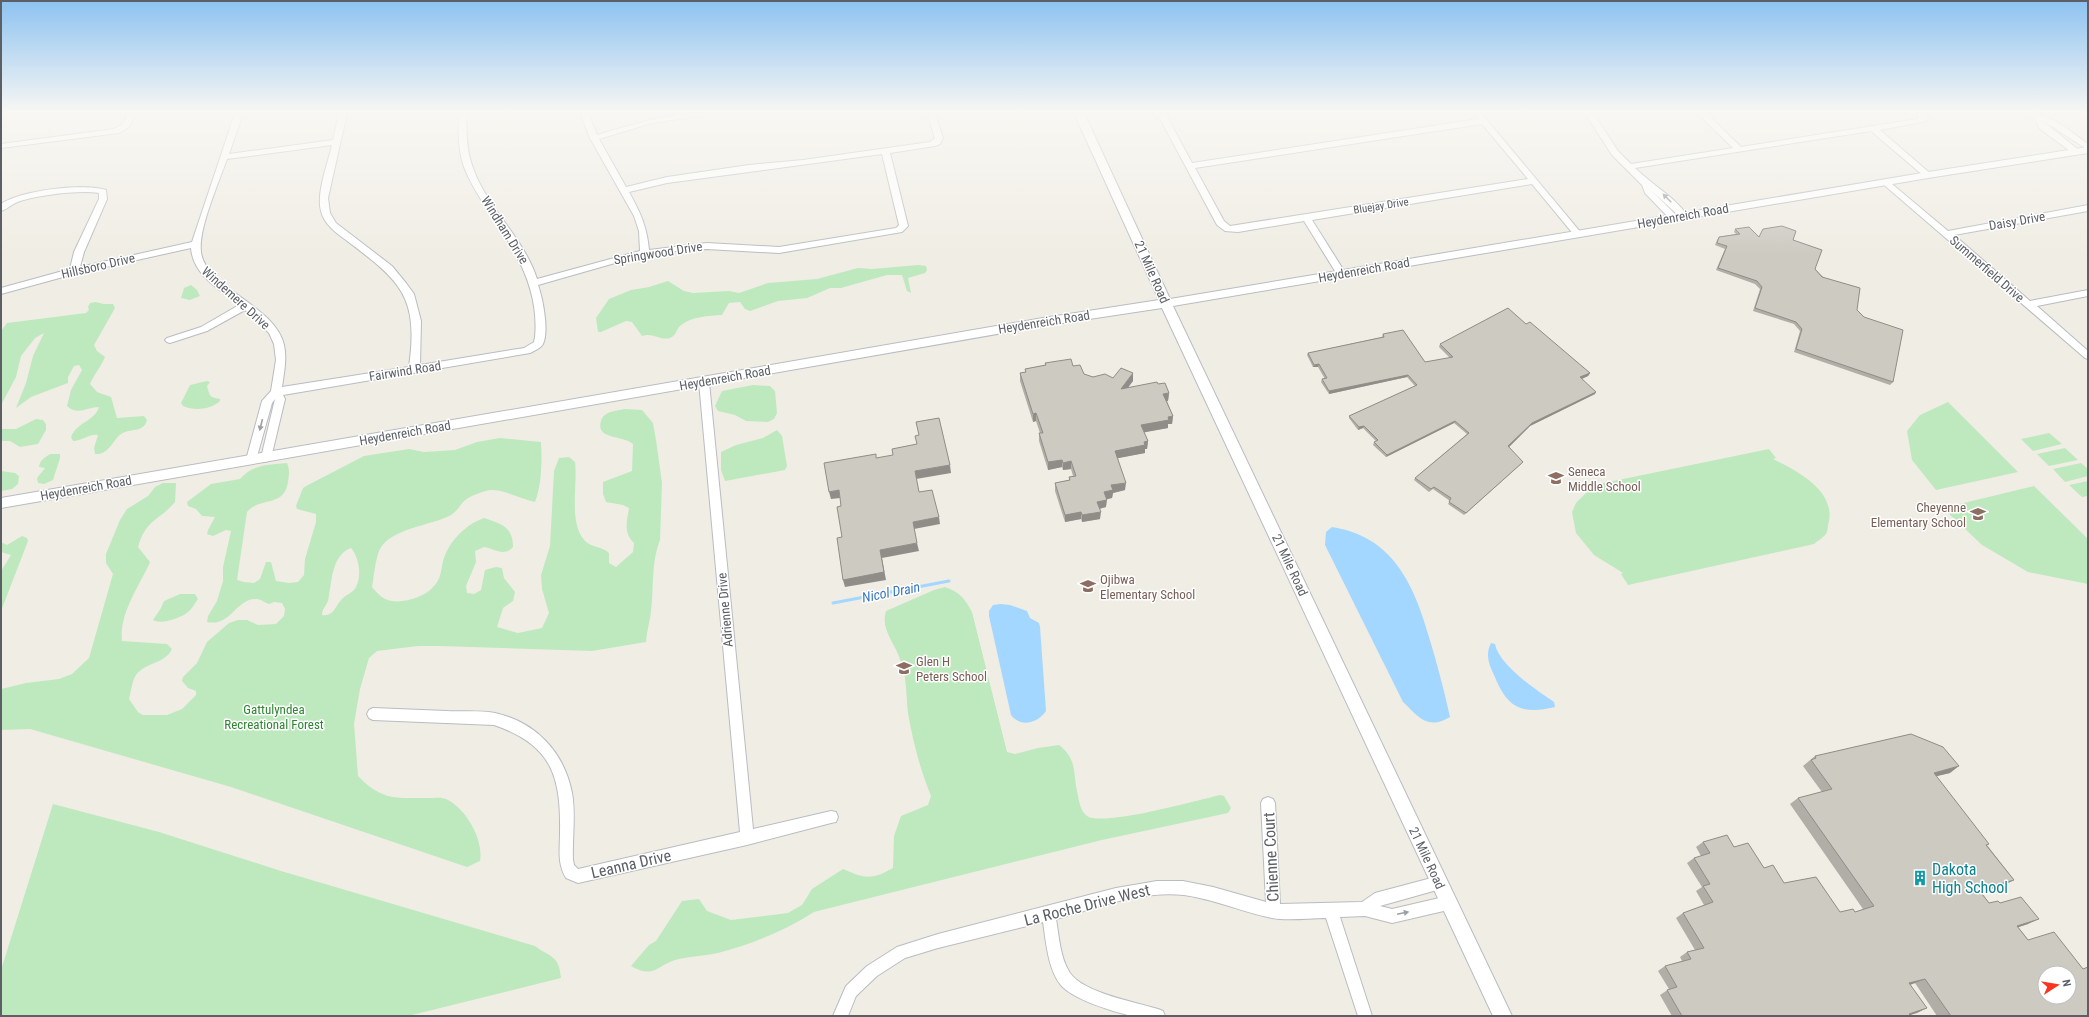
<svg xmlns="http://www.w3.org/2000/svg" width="2089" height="1017" viewBox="0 0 2089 1017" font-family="'Roboto Condensed',sans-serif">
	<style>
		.green { fill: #bee9be; fill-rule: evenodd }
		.water { fill: #a4d7ff }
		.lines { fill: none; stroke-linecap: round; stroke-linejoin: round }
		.stream { stroke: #a4d7ff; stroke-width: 3 }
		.minor-casing { stroke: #b9bcc1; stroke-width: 2 }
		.tertiary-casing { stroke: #b9bcc1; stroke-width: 2 }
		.minor { fill: #fff; fill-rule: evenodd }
		.tertiary { fill: #fff; fill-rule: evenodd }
		.wall { fill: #b0aea7 }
		.shaded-wall { fill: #908d88 }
		.building { fill: #cdcac2; stroke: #908d88; fill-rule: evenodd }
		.oneway { fill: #9da0a3 }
		.labels { text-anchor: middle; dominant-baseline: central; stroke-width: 3; stroke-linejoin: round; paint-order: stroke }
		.far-street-label { font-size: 11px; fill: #5c6066; stroke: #fff }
		.street-label { font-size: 13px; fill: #5c6066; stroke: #fff }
		.education-label { font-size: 13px; fill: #785e54; stroke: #fff; text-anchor: start }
		.park-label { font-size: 13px; fill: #2d8431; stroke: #fff }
		.water-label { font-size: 14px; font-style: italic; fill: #3776bb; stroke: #fff }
		.near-street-label { font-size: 16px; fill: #5c6066; stroke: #fff }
		.near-culture-label { font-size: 16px; fill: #0d838f; stroke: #fff; text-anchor: start }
	</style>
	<rect width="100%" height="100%" fill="#f0ede4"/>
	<g class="green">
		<path d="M918,265l8,1 1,4 -2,3 -17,5 3,15 -4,-2 -5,-16h-15l-46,13h-11l-23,10 -29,3 -28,10 -5,-2 -5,-7 -11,1 -7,12c-13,1 -31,1 -42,11 -4,4 -4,10 -10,12 -10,3 -17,-6 -28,-2l-10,-14 -6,-1 -25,11h-3l-2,-14 13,-19 22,-9 18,-3 19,-6 16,10 9,2 36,-2 10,2 29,-10 49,-4 41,-11 14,1z"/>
		<polygon points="191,285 197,290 200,296 190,300 181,298 184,288"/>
		<path d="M95,302l9,2h9l2,4 -21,37 3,6 8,6c-4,10 -11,17 -15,27l7,8 14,5 6,21 27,-2 3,4c-3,13 -17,8 -26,14 -9,7 -12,21 -26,20l-1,-6 4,-13c-8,-2 -16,6 -25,6l-2,-4c6,-15 24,-16 28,-30 -11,0 -22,9 -32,-1l4,-16 11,-20 -3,-5 -5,1 -6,11v6l-37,14 -15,11 10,-25 7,-27 11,-23 -9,5 -14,18 -5,21 -15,28v-74l6,-8 79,-10 3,-3 -1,-3 2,-4z"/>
		<path d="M207,381l3,1 -3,4c3,11 3,11 13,13v2c-10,9 -26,10 -37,5l-2,-3 9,-18z"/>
		<polygon points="753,385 770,386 775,391 777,413 774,419 768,422 746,421 735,415 718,411 715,406 722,391"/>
		<polygon points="1948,402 2018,472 1936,490 1912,460 1907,431 1920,415"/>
		<path d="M625,409l17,1 11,13 3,17 6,43 -2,57c-9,22 -6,47 -9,71 -1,10 -4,19 -5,31l-54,9 -152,-5h-22l-41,5 -8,7 -9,31 -6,35 4,52c24,25 38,22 70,22 5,0 14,-1 18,1 20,9 38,41 34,62l-13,6 -236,-80 -201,-58 -29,1v-41l25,-6 33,-4 13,-5 17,-16 24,-84 -7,-11v-9l14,-34 7,-11 21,-13 7,-9 8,-4h13l-1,19c-16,19 -29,17 -37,45l12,15c-11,25 -31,51 -28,79l45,3 5,5c-7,15 -26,13 -36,26 -4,6 -5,17 -7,24l9,13 5,3h24l15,-6 14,-14v-4l-8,-3 -6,-7 1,-4 14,-14 10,-21 22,-19 9,-3h9l11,5 18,-1 8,-8 1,-7 -3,-6 -8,-1 -5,2c-4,-1 -8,-5 -12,-5 -20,-2 -26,28 -50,23l1,-6 9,-15 6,-20v-14l8,-36 -5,-1 -13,6 -6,-2 1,-4 7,-13 -13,-1 -6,-7 -8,-3 -1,-4 24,-18 29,-5c13,-15 28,-14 47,-16 3,7 2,11 1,19 -4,26 -27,14 -41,30l-10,68 7,2 10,1 6,-4 6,-17h5l5,19 13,2 9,-1 6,-7 1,-16 11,-37v-8l-19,-5 -1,-3 7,-18 5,-3 56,-29 45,-7 15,3 31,-2 22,-8 23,-4 41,4c1,18 1,42 -6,60 -12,-3 -34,-13 -44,-12 -8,1 -22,6 -28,12 -4,5 -6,9 -12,13 -20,11 -62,13 -72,36 -4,11 -5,25 -7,36 5,6 11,13 20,14 13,2 33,-4 42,-15 7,-7 7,-16 9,-25 6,-20 22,-36 41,-43 18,6 29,9 29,29 -9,10 -18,2 -29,0l-9,4 1,11 -10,24 1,7 7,1 7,-4 4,-20 11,-3 6,1 2,10 11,14 -2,9 -10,7 -6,19 21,6 24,-5 7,-15 -7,-24 -1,-14 9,-29 4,-75 5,-13 10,-1 6,5c3,22 -7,61 10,79 7,7 17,5 24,12v10l7,4 17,-15 1,-9c-11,-10 -7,-22 -5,-35l-6,-3 -17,-3 -3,-8v-12l29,-11 1,-27c-9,-9 -38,-4 -32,-23 3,-10 15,-10 24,-12zM351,548c8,9 11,28 5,39 -3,6 -9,7 -14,12 -7,7 -8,18 -20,16 0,-6 4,-9 6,-14 4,-18 3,-46 23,-53z"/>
		<polygon points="36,419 43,420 46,424 46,430 38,444 20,447 10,441 1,441 1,429 16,429"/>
		<polygon points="777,430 782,436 787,466 785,470 725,481 721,470 721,452 736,445 763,438"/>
		<polygon points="2049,433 2062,444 2033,451 2021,439"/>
		<polygon points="2065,448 2078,460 2049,466 2037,454"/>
		<path d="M1769,449l7,9 -3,1c25,12 65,33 55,66 0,3 -1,7 -2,9 -3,4 -9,7 -12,10l-186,41 -7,-11 2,-1 -29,-18 -18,-22 -4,-21 4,-9 18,-18z"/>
		<path d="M50,454h10v4l-7,22 -9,4 -6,-1 -1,-5 8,-10 -6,-1c1,-7 5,-9 11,-13z"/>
		<polygon points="2081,463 2088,469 2088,476 2065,482 2053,469"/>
		<polygon points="1,471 15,473 19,476 18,484 12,489 1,491"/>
		<polygon points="2088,481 2088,496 2082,497 2069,485"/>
		<polygon points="2034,486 2088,539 2088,584 2028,572 1982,545 1943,508"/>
		<polygon points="22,536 27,538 28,541 1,611 1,571 11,555 1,552 1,542 7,545"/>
		<path d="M945,587c15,5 20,12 27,25l35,140 8,2 23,-6 21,-3c18,14 14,27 18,46 2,9 3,20 10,25 15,11 112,-16 133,-21l4,1 7,12 -3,5 -126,27 -288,72c-29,19 -63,32 -96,41 -13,3 -26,3 -39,6 -22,5 -24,21 -48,7l18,-21 7,-4 26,-40 17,-2 8,12 24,9 57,-7 14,-8 10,-16 31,-20c23,10 28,11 50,-1l1,-32 7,-20 27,-11 3,-9c-11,-27 -18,-54 -23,-83 -2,-16 -1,-35 -7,-51 -5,-18 -21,-32 -15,-51l48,-21z"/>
		<path d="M180,594h15l3,5c-3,4 -6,10 -10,13 -7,6 -27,13 -35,8l8,-12 3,-7z"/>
		<path d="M53,804l106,28 122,39 254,75c16,12 24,9 26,32l-153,38h-407v-46z"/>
	</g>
	<g class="water">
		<path d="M1332,527c60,9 82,57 97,110 8,26 15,53 21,80 -23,14 -32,-1 -47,-15l-78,-157 1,-13z"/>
		<path d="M1001,604l9,1 17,6 3,7 9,5 1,4 6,84c-8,12 -25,17 -35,4l-22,-99v-5l4,-6z"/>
		<path d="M1491,643l4,1c4,21 41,46 59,58l1,5c-35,8 -48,0 -61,-32 -5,-11 -9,-20 -3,-32z"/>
	</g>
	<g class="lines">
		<polyline class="stream" points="833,603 949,581"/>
		<defs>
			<g id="minor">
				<polygon points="128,113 136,113 129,127 119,133 1,148 1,144 114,129 123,124"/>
				<path d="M235,113h8l-14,41 104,-14 6,-27h8l-19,85 2,15 6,10 56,43 14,17 8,11 7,27 -1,44 104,-17 10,-6 1,-5c4,-41 -14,-79 -37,-111 -12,-19 -26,-38 -34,-59 -6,-17 -6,-36 -5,-54h8c-1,18 -1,37 6,55 14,40 51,70 64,111l103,-28 -1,-20 -5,-15 -44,-78 -10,-25h8l9,22c37,-11 74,-23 113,-22l-4,2 -54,8 -53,16 27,48 41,-10 82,-12 54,-5 127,-18 5,-4 -8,-25h8l8,25 -3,6 -5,2 -45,7 18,73 -6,6 -123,21 -72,-4 -31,2 -61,12 -77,22c5,14 11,46 5,59 -2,4 -9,7 -13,9l-247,42 2,4 -14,59 -5,4 -5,-4 14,-59 -3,4 -16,57 -5,4 -5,-4 16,-59 9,-10 5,-31 -2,-16 -5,-11 -24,-23 -38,21 -37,12 -3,-1 -2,-2 2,-2 34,-11 38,-22c-20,-16 -46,-30 -48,-57l-117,26 -73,20v-6l69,-19 4,-17 25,-53v-6c-21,-3 -58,2 -79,8 -7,2 -12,8 -19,10v-7c21,-14 81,-21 105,-14l1,9 -23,53 -4,15 112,-25zM332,145c-4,18 -16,48 -11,66 3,13 15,22 25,29 54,41 73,55 63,127l-127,20c2,-14 5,-28 2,-42 -9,-40 -79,-57 -83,-93 -3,-23 18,-70 26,-93zM882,154l17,71 -3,3 -117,19 -72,-4 -58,7c-2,-24 -9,-38 -20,-58l38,-9z"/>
				<path d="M1157,113h8l27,50 286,-44 -5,-6h8l101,121 -4,3 -3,-1 -43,-52 -220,36 34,54 -5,3 -3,-1 -34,-55 -66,11 -13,-1 -8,-6zM1482,124l46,55 -298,47 -6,-5 -29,-53z"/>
				<path d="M1585,113h8l25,38 13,13 102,-16 -36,-35h9l35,34 176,-28 2,-1 -3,-5h8l4,6 -1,2 -47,9 52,45 -4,3 -3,-1 -54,-46 -236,37c17,17 39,28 53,48l-4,3 -3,-1 -29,-27 25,25v4h-6l-26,-27 -3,-8 -30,-30z"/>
				<path d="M2026,113c23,-1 44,18 62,31v6l-35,-23 -9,-5 37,30 -4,2h-3l-34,-25 -6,-11z"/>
				<polygon points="1886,179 1948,231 2088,205 2088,211 1954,235 2030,301 2088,290 2088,296 2037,306 2088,351 2088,359 2085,358 1883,184 1882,182"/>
				<path d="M704,378l5,4 44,447 78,-18 5,1 2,5 -2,5 -5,1 -84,22 -169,38 -12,-5c-9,-15 -6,-29 -6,-45 1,-57 -8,-88 -66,-108l-121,-5 -4,-2 -2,-4 2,-4 4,-2c24,1 49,2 73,3 15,1 33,-1 49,2 41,9 69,39 77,80 4,22 0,45 1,67l1,5 4,4 162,-37 -41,-450z"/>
				<path d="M1268,797l5,2 2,4 5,101 82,-2 13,-9 64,-17 5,2 2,5 -2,5 -64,18 12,3 56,-13 5,2 2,5 -2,5 -5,2 -56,13 -27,-7 -25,1 32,99h-14l-32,-98c-17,0 -38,3 -54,0 -30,-6 -58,-19 -88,-23 -43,-5 -88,13 -128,24 3,17 4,39 14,54 14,20 65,29 88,36l5,2 2,5c-10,0 -23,1 -33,0 -18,-4 -61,-17 -72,-32 -12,-16 -14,-42 -17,-62l-105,26 -33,10 -28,18 -21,20 -8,20h-15l13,-30 21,-20 30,-19 41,-13 178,-46 41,-7h26l30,6 53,15 -5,-99 2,-4z"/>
			</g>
			<polygon id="tertiary" points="1074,113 1084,113 1170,299 1928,172 2088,147 2088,153 1928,178 1173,306 1512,1016 1493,1016 1162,308 1043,326 1,508 1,498 1043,318 1159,300"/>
		</defs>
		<use href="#minor" class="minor-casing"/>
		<use href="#tertiary" class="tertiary-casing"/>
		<use href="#minor" class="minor"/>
		<use href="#tertiary" class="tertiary"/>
	</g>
	<g class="wall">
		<polygon points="1735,229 1759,237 1763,229 1793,240 1815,269 1857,310 1893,382 1890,385 1794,352 1800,331 1794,324 1753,311 1760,289 1755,284 1716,270 1725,249 1715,245 1717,240 1719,237 1736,234 1734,232"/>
		<polygon points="1526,324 1590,373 1588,376 1582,379 1595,394 1530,426 1509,447 1521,464 1464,515 1448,504 1450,501 1433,489 1429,492 1414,480 1415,478 1467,434 1454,423 1386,457 1373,445 1374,442 1376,441 1363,428 1358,430 1349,418 1349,416 1415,386 1407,377 1329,394 1321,382 1322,379 1325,379 1318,367 1313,367 1307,355 1308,353 1382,337 1383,334 1425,362 1450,358 1439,347 1440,344"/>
		<polygon points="1045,363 1073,366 1084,374 1093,377 1113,378 1133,381 1127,388 1158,384 1169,393 1168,401 1167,401 1173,416 1172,424 1168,424 1168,428 1144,432 1148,441 1147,449 1145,449 1145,453 1117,458 1125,490 1113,493 1112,498 1106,499 1106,507 1100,509 1100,519 1082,522 1081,519 1065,522 1055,491 1055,483 1069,480 1069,477 1073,476 1071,469 1063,470 1062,467 1048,470 1039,441 1039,433 1040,433 1036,421 1033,422 1020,381 1020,373 1026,372 1025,369 1045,365"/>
		<polygon points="1815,756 1950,773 1936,776 1987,845 2014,880 2004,885 1981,892 1989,903 2000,903 2028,924 2018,927 2088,1016 1937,1016 1915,983 1910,985 1927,1008 1910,1015 1911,1016 1672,1016 1660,995 1669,989 1658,971 1665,966 1682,961 1680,957 1687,952 1695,950 1676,918 1683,913 1704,905 1696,891 1702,887 1687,863 1694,858 1701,856 1696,847 1703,842 1734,847 1764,868 1784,883 1840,912 1855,912 1863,909 1790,804 1798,798 1822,792 1803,766"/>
	</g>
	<g class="shaded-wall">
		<polygon points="1319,364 1318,367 1313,367 1314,365"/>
		<polygon points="1133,373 1133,381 1121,397 1121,389"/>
		<polygon points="1590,373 1588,376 1579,380 1580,377"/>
		<polygon points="1408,375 1407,377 1329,394 1329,391"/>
		<polygon points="1596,392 1595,394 1530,426 1507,449 1508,446 1532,423"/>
		<polygon points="1169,393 1168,401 1163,402 1163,394"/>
		<polygon points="1036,413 1036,421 1033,422 1033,414"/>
		<polygon points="1173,416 1172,424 1168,424 1168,428 1141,433 1141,425 1168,417"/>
		<polygon points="1455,421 1454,423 1386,457 1387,455"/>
		<polygon points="1364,426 1363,428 1358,430 1359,427"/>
		<polygon points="1148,441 1147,449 1145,449 1145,453 1114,459 1115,451"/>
		<polygon points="1062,460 1062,467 1048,470 1048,462"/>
		<polygon points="1071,461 1071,469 1063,470 1063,463"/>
		<polygon points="1523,462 1521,464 1464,515 1466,513"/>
		<polygon points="950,465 951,473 916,479 915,471"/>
		<polygon points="1126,483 1125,490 1113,493 1112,498 1103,500 1104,492 1111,485"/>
		<polygon points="839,490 840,498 831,499 829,492"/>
		<polygon points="1107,500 1106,507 1097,509 1097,502"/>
		<polygon points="1081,512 1081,519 1065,522 1065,515"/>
		<polygon points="1101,512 1100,519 1082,522 1082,515"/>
		<polygon points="939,517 940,524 914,529 913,522"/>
		<polygon points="917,543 919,551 882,558 886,580 845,587 843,580 880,550"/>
		<polygon points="1959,766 1950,773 1925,779 1934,773"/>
		<polygon points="2014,880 2004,885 1969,895 1979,890"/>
		<polygon points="2039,919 2028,924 2007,931 2017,926"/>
		<polygon points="1925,979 1915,983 1900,988 1909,983"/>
		<polygon points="1927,1008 1917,1013 1907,1016 1909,1014"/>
	</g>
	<g class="building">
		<polygon points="1782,226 1796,231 1793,240 1822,250 1815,269 1822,277 1860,288 1857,310 1864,317 1903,330 1893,382 1796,349 1802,329 1796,322 1755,308 1762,287 1757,281 1718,268 1727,246 1717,243 1719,237 1740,234 1735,229 1749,227 1759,237 1763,229"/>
		<polygon points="1508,308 1526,324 1530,322 1590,373 1580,377 1596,392 1532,423 1508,446 1523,462 1466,513 1449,502 1451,498 1434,487 1431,489 1415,478 1469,433 1455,421 1387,455 1374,442 1378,440 1364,426 1359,427 1349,416 1417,385 1408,375 1329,391 1322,379 1327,378 1319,364 1314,365 1308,353 1384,337 1383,334 1403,330 1425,362 1453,357 1440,344"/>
		<polygon points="1071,359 1073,366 1080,365 1084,374 1093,377 1105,374 1113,378 1121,368 1133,373 1121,389 1157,382 1158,384 1165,383 1169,393 1163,394 1173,416 1168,417 1169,420 1141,425 1148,441 1144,442 1145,445 1115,451 1126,483 1111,485 1113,490 1104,492 1107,500 1097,502 1101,512 1082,515 1081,512 1065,515 1055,483 1070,480 1069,477 1076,476 1071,461 1063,463 1062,460 1048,462 1039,433 1043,433 1036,413 1033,414 1020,373 1026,372 1025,369 1046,365 1045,363"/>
		<polygon points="939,418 950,465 915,471 919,492 932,490 939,517 913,522 917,543 880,550 884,572 843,580 837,538 842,537 837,507 841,506 839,490 829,492 824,463 876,454 876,458 893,455 892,449 917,444 915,436 919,435 916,422"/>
		<path d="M1911,734l32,13 16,19 -25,7 55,71 -3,1 28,35 -35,10 10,13 9,-2 2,2 21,-6 18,22 -22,7 11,14 26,-8 29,37 5,-2v49h-137l-26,-37 -16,4 18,25 -18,6 2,2h-229l-15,-26 10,-3 -12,-21 26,-7 -4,-7 17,-4 -21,-35 30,-11 -10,-16 7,-2 -16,-26 16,-5 -7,-11 24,-7 7,12 14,-4 16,25 9,-3 11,18 32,-6 24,35 13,-3 2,3 19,-6 -76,-108 34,-9 -21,-29 5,-2 -1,-2zM2045,973h24v24h-24z"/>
	</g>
	<defs><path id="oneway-solid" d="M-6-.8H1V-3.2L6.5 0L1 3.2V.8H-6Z"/></defs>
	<g class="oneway">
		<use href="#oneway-solid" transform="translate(1667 198) rotate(-135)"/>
		<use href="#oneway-solid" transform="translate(261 425) rotate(104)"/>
		<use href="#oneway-solid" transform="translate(1403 913) rotate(-12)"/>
	</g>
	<linearGradient id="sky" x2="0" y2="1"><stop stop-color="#8dc2f1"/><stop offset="0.44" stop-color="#f8f7f3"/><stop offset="1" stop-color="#f8f7f3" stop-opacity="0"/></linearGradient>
	<rect width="2089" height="255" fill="url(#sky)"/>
	<defs>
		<symbol id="school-bare" viewBox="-9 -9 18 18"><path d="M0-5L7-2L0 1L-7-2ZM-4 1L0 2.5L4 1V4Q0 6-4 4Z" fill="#8d6e63" stroke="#fff" stroke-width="2.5" paint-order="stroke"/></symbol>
		<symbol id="building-bare" viewBox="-9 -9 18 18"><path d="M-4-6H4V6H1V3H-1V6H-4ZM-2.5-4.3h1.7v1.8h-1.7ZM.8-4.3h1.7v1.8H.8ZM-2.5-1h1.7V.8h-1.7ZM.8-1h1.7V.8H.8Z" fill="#0f9aa8" stroke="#fff" stroke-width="2.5" paint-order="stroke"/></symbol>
	</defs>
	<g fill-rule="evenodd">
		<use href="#school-bare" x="1545" y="467" width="22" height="22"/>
		<use href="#school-bare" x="1967" y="503" width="22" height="22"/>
		<use href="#school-bare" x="1077" y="575" width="22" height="22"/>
		<use href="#school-bare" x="893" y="657" width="22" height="22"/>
		<use href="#building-bare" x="1909" y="867" width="22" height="22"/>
	</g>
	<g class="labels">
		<g class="far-street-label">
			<text transform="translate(1381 206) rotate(-9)">Bluejay Drive</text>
		</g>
		<g class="street-label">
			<text transform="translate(1683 216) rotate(-10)">Heydenreich Road</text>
			<text transform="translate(2017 221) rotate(-10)">Daisy Drive</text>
			<text transform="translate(505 230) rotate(58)">Windham Drive</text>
			<text transform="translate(658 253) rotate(-9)">Springwood Drive</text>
			<text transform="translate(98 266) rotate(-13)">Hillsboro Drive</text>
			<text transform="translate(1987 269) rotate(41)">Summerfield Drive</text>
			<text transform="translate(1364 270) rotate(-10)">Heydenreich Road</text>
			<text transform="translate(1152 272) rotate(66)">21 Mile Road</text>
			<text transform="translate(236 298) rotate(42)">Windemere Drive</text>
			<text transform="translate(1044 322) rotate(-9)">Heydenreich Road</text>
			<text transform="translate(405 371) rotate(-9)">Fairwind Road</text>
			<text transform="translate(725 378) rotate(-10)">Heydenreich Road</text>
			<text transform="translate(405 433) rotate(-10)">Heydenreich Road</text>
			<text transform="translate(86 488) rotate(-10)">Heydenreich Road</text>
			<text transform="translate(1290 565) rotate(65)">21 Mile Road</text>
			<text transform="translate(725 610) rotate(-95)">Adrienne Drive</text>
			<text transform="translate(1427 858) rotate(65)">21 Mile Road</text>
		</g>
		<g class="education-label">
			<text x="1568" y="471">Seneca<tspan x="1568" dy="15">Middle School</tspan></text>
			<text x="1966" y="507" text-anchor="end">Cheyenne<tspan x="1966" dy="15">Elementary School</tspan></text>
			<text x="1100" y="579">Ojibwa<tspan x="1100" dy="15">Elementary School</tspan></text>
			<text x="916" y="661">Glen H<tspan x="916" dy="15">Peters School</tspan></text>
		</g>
		<g class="park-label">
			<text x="274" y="709">Gattulyndea<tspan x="274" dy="15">Recreational Forest</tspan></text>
		</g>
		<g class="water-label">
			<text transform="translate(891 592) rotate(-11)">Nicol Drain</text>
		</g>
		<g class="near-street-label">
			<text transform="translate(1271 857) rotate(-93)">Chienne Court</text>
			<text transform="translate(631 864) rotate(-13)">Leanna Drive</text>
			<text transform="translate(1087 905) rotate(-14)">La Roche Drive West</text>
		</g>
		<g class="near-culture-label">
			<text x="1932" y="869">Dakota<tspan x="1932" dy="18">High School</tspan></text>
		</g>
	</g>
	<rect width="2089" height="1017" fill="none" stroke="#5c6066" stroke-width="4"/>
	<g transform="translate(2057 985) rotate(78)"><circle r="19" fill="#ffffff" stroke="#bebfc2"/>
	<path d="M0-3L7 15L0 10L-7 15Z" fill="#f93421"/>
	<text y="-6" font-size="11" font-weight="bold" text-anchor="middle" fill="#5c6066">N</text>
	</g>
</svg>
